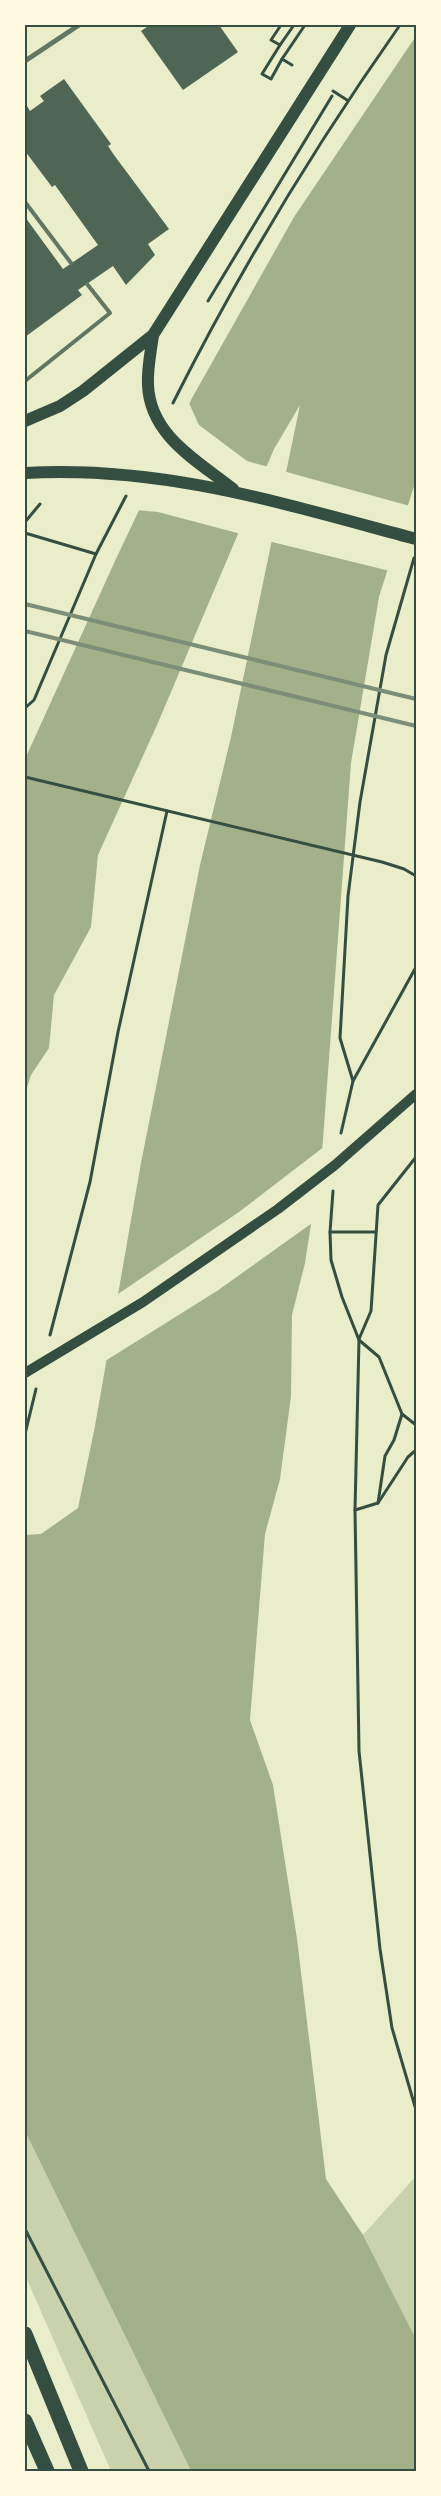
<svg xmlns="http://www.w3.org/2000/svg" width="441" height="2496" viewBox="0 0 441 2496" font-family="Figtree,sans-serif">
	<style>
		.green { fill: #cad2ad }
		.water { fill: #a3b18a }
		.pier { fill: #e9edc9 }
		.building { fill: #4f6655 }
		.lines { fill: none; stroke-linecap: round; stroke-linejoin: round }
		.path { stroke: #344e41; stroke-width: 3 }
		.service { stroke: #617663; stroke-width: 4 }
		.minor { stroke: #617663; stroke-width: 5 }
		.secondary { stroke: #344e41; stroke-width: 10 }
		.primary { stroke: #344e41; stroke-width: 12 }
		.motorway { stroke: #344e41; stroke-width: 15 }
		.rail { stroke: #7c8e77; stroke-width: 4 }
		.neatline { fill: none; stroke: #344e41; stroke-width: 2 }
	</style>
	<rect width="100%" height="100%" fill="#e9edc9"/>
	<g class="green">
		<polygon points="25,2131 191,2471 111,2471 25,2275"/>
		<polygon points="416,2176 416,2339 363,2235"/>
	</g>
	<polygon class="water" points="416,36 416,480 379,597 351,763 322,1153 305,1263 292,1315 291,1396 280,1479 265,1534 250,1720 273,1785 297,1939 326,2179 363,2235 416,2339 416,2471 191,2471 25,2131 25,1535 41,1534 78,1508 95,1426 141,1163 200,865 231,737 300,405 274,449 157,725 98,855 91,927 54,995 49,1048 31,1075 25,1094 25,759 115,561 192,398 294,217"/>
	<g class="pier">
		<polygon points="188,401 199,425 247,461 269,467 241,534 158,512 136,510"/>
		<polygon points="283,471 410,506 390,571 268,541"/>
		<polygon points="325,1146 315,1221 217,1291 102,1363 115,1296 239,1212"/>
	</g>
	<g class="building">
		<polygon points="150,25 219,25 238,52 183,90 141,31"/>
		<polygon points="64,79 111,144 108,146 114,155 169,229 148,244 155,255 126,285 113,266 78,290 82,295 25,337 25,217 63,269 98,245 55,185 52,187 25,151 25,107 27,106 30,111 44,101 40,96"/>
	</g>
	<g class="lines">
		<g class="path">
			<polyline points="281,25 271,40 280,45 294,25"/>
			<polyline points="280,45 262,74 271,79 282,59"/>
			<polyline points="292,65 282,59 305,25"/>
			<polyline points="333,91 347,100"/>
			<polyline points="208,301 332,96"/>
			<path d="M173,403c66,-132 142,-257 227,-378"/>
			<polyline points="25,522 40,504"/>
			<polyline points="25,533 96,554"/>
			<polyline points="25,708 34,700 96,554 126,496"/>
			<polyline points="25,777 382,862 404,869 416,876"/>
			<polyline points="353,1081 340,1038 348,896 360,802 386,655 414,558"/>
			<polyline points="341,1133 353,1081 416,967"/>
			<polyline points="333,1191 330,1232 331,1260 342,1297 359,1340 355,1510 359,1751 380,1949 392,2028 416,2110"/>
			<polyline points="330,1232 375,1232"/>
			<polyline points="50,1335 90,1182 118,1032 167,811"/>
			<polyline points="359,1339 371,1311 378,1205 416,1157"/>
			<polyline points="359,1340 379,1357 402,1414 416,1425"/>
			<polyline points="25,1434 36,1389"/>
			<polyline points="378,1503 385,1456 394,1440 402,1414"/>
			<polyline points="355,1510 378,1503 408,1457 416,1450"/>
			<polyline points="25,2229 149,2471"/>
		</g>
		<g class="service">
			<polyline points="25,202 71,263"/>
			<polyline points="25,381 110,313 87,284"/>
		</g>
		<polyline class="minor" points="25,61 79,25"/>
		<polyline class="secondary" points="25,1373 143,1302 278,1209 335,1165 416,1094"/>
		<g class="primary">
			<path d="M153,335c-2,16 -6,34 -5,50 2,51 50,76 85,104"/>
			<polyline points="25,421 60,406 83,391 153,335 350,25"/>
			<path d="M25,473c138,-8 259,31 391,66"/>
		</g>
		<g class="motorway">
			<polyline points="25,2334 81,2471"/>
			<polyline points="25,2421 47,2471"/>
		</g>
		<g class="rail">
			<polyline points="25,604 416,699"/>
			<polyline points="25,631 416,726"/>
		</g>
	</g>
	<rect width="441" height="2496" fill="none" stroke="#fefae0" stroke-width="52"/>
	<rect x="26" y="26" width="389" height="2444" class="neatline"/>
</svg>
